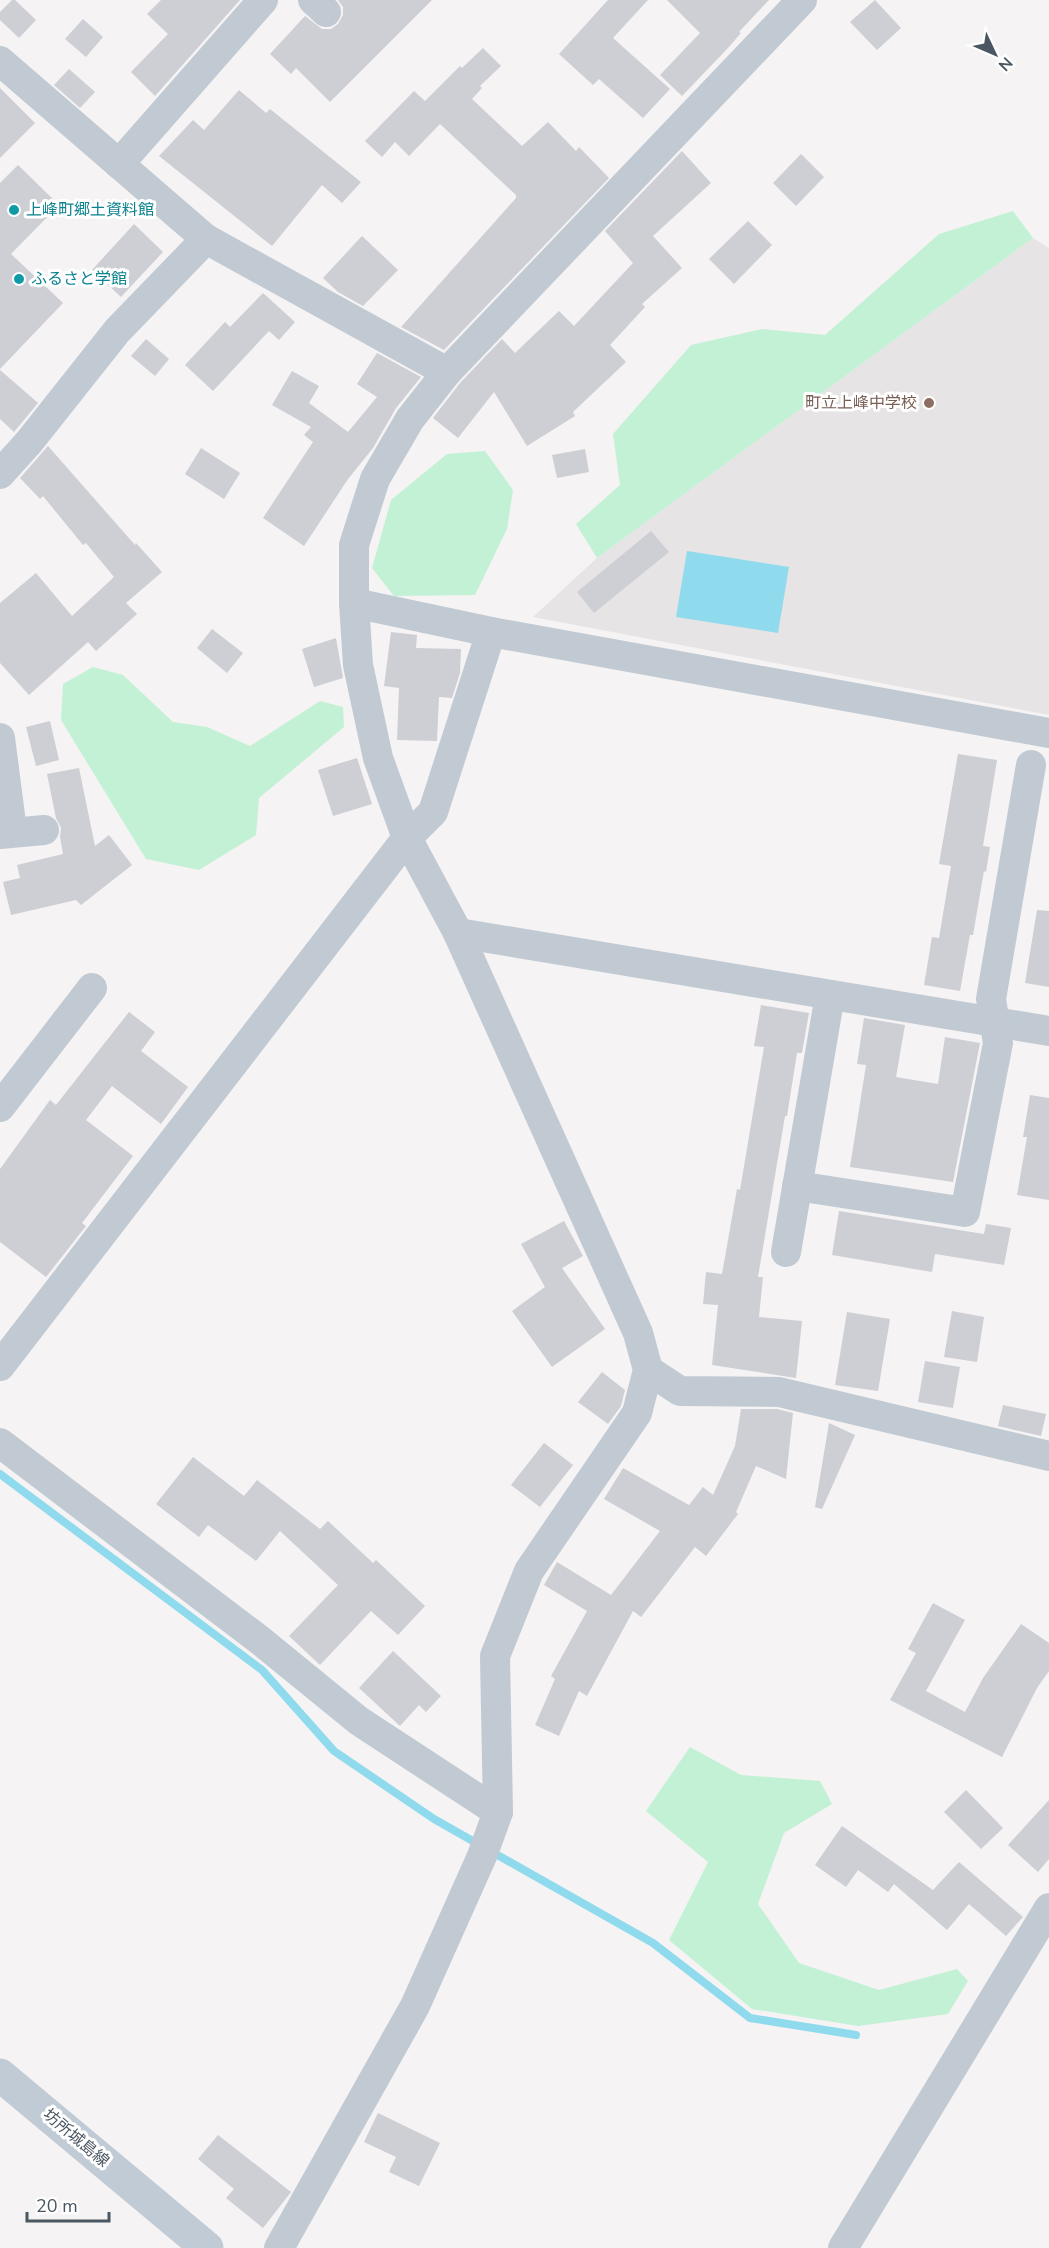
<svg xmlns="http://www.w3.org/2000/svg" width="1049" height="2248" viewBox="0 0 1049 2248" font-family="'Nunito Sans','Noto Sans JP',sans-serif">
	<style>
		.education { fill: #e6e4e5 }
		.green { fill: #c3f1d5 }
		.water { fill: #90daee }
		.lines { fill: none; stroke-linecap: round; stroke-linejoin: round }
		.stream { stroke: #90daee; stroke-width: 8 }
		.building { fill: #cdcfd5 }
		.minor { stroke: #c1cad2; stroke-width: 30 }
		.secondary { stroke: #c1cbd6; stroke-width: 33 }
		.culture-dot { fill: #0f9aa8; stroke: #fff; stroke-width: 2 }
		.education-dot { fill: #8d6e63; stroke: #fff; stroke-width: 2 }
		.labels { text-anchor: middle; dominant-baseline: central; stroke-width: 6; stroke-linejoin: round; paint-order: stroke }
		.culture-label { font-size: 16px; fill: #0d838f; stroke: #fff; text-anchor: start }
		.education-label { font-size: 16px; fill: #785e54; stroke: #fff; text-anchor: end }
		.street-label { font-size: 16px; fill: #4a5661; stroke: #fff }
	</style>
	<rect width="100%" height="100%" fill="#f5f3f3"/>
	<polygon class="education" points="1033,238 1049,248 1049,715 533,617 597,558"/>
	<g class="green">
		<polygon points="1013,211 1033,238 597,558 576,524 620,485 613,434 691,345 762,329 825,335 939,234"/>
		<polygon points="485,451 513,490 507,529 475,595 394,596 372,568 391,500 447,454"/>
		<polygon points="93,667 123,675 173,722 207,727 250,746 320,701 343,707 344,727 259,798 256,835 199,870 146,859 61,720 63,684"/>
		<polygon points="690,1747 741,1775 820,1781 832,1804 784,1833 758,1904 799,1963 879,1990 957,1969 968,1981 948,2014 858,2026 752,2009 669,1940 708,1862 646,1811"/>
	</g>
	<polygon class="water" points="687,551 789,567 778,633 676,617"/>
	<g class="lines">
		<polyline class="stream" points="0,1474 262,1670 334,1751 434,1819 653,1943 750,2018 856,2035"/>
	</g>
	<g class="building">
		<polygon points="12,0 15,0 36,20 19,38 0,20 0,12"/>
		<polygon points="161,0 240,0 155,96 131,72 168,34 147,14"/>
		<polygon points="338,0 432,0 330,102 296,68 291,74 270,54 305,16 322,29 331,29 338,24 343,15 343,7"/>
		<polygon points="608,0 648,0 613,38 670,89 643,118 599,79 593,85 559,54"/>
		<polygon points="667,0 769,0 739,32 741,33 728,48 682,96 660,75 700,33"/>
		<polygon points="875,0 901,28 877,50 850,22"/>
		<polygon points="83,19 103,37 86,57 65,39"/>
		<polygon points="483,48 501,66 480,86 482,88 472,99 522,146 548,122 576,151 579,147 609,178 444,350 401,327 516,198 516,195 440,124 409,156 395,142 382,157 365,141 414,91 425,101 460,66 462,68"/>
		<polygon points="69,69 95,92 80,108 54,85"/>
		<polygon points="0,88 35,123 0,158"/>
		<polygon points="239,90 266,113 270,109 361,182 342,203 322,185 272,246 159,156 193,120 204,130"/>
		<polygon points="682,151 711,183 653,236 682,268 642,304 645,307 610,345 626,362 573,412 575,416 527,446 494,392 458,438 433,418 460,383 502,339 515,353 559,311 574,326 633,263 605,231"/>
		<polygon points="801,154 824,177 796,206 773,183"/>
		<polygon points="18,165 59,205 11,254 63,303 0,369 0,183"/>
		<polygon points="748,221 772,245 734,284 709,259"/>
		<polygon points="134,224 163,252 121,297 92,270"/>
		<polygon points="362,236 398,270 363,306 338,292 323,278"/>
		<polygon points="263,293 295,322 279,340 269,331 213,391 185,365 225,322 230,327"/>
		<polygon points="146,339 169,359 155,376 131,356"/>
		<polygon points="377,353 421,377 396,408 373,448 348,479 304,546 263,518 313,442 304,435 311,427 272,405 292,371 319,386 309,403 348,432 377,397 357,384"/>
		<polygon points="0,370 38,403 14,432 0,419"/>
		<polygon points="48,446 135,545 136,543 162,572 126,603 137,614 96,651 88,642 29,695 0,663 0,603 36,573 72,616 114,577 86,543 83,545 43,496 40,499 20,478"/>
		<polygon points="201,448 240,473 224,499 185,474"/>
		<polygon points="585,449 589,472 557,478 552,455"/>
		<polygon points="651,531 669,552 594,613 577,592"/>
		<polygon points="212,629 243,653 227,673 197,648"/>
		<polygon points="391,632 417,635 416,648 461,649 460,673 452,698 439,697 437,741 397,740 399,688 384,686"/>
		<polygon points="336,638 343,678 314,687 302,649"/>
		<polygon points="50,721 59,760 36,766 26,727"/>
		<polygon points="958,754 997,760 983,846 990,847 986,872 984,871 973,935 970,935 960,991 924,985 932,937 939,938 951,866 939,864"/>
		<polygon points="357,758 372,804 333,816 318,770"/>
		<polygon points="79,768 95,846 109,835 132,865 81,905 76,900 11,915 3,882 20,878 17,865 63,854 60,837 61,828 56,818 47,774"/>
		<polygon points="1037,910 1049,911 1049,987 1025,983"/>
		<polygon points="761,1005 809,1013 802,1053 797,1053 787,1116 785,1116 758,1277 763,1277 759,1317 802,1321 796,1378 712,1365 718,1305 703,1304 706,1272 722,1274 737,1189 740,1190 764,1047 754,1046"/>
		<polygon points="129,1012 155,1032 141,1051 188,1087 161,1124 112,1086 86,1120 133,1156 82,1223 86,1226 46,1277 0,1242 0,1169 50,1100 56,1105"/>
		<polygon points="864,1018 905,1025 896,1077 938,1084 945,1037 980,1043 953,1182 850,1167 866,1065 857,1064"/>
		<polygon points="1030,1095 1049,1098 1049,1200 1017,1195 1027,1137 1023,1137"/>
		<polygon points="839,1211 984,1234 986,1224 1011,1228 1004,1265 935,1254 932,1272 832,1255"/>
		<polygon points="564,1221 583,1256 562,1268 605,1329 552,1367 512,1311 545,1287 521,1244"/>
		<polygon points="952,1311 984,1317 977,1362 944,1357"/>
		<polygon points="847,1312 890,1319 878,1391 835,1385"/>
		<polygon points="925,1361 960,1367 953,1408 918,1402"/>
		<polygon points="602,1372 625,1390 621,1406 608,1424 578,1402"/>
		<polygon points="1003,1405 1046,1414 1041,1436 998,1426"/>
		<polygon points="741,1409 777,1409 793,1413 786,1479 756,1466 736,1512 738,1514 706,1556 695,1547 641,1617 633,1611 587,1696 579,1691 559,1736 535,1725 555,1679 551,1676 587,1611 544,1585 557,1562 611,1595 660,1531 604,1499 623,1468 689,1505 703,1487 713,1495 735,1446"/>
		<polygon points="829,1423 855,1435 822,1509 815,1507"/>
		<polygon points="544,1443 573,1465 540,1507 511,1485"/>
		<polygon points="193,1457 244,1496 257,1480 320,1529 328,1521 373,1563 376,1560 425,1606 398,1635 371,1611 320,1665 289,1636 338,1585 280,1531 256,1561 208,1525 199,1537 156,1504"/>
		<polygon points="933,1603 965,1620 926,1691 965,1712 983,1678 1021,1624 1049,1643 1049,1671 1037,1688 1002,1757 890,1700 916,1653 908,1649"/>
		<polygon points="393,1651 441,1696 426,1712 419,1705 400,1726 359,1688"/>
		<polygon points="966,1790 1003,1828 981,1849 944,1812"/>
		<polygon points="1049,1800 1049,1859 1038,1872 1008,1845"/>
		<polygon points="842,1826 933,1890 959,1862 1023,1917 1006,1936 969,1904 947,1930 894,1884 888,1892 858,1870 846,1887 815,1865"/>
		<polygon points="378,2113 440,2143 419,2186 389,2172 396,2157 364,2142"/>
		<polygon points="218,2135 291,2192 263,2228 226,2198 234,2189 198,2159"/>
	</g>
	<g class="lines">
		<g class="minor">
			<polyline points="313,0 326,12"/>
			<polyline points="0,61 206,239 447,372"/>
			<polyline points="119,164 263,0"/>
			<polyline points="0,474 29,442 117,331 206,239"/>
			<polyline points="354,603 491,632 1049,733"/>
			<polyline points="0,738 12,831"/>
			<polyline points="0,834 44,830"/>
			<polyline points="458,933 1049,1031"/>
			<polyline points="0,1107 92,988"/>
			<polyline points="797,1186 965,1212 998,1043 991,999 1031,765"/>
			<polyline points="786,1252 830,995"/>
			<polyline points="0,1366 407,838 433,812 491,632"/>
			<polyline points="648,1370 680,1391 779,1392 1049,1456"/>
			<polyline points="0,1443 261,1641 359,1721 498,1812"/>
			<polyline points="279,2248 415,2006 482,1856 498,1812 495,1656 529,1571 637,1413 648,1370 638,1333 458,933 407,838 378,758 358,665 354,603 354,545 375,479 410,419 447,372 802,0"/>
			<polyline points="843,2248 1049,1908"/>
		</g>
		<polyline class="secondary" points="0,2075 207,2248"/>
	</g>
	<g class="culture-dot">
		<circle cx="14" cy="210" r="6"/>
		<circle cx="19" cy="279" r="6"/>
	</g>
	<circle class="education-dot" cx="929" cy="403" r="6"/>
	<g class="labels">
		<g class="culture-label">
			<text x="26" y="210">上峰町郷土資料館</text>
			<text x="31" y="279">ふるさと学館</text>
		</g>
		<g class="education-label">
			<text x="917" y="403">町立上峰中学校</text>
		</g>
		<g class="street-label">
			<text transform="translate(76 2138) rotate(40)">坊所城島線</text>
		</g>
	</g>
	<g transform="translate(995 54) rotate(134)" stroke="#ffffff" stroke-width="4.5" paint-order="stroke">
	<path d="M0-4.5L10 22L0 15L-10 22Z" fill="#4a5661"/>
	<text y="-9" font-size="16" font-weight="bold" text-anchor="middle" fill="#4a5661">N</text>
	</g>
	<path d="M27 2212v9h82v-9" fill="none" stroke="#4a5661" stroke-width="3"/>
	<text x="36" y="2212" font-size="18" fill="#4a5661" stroke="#ffffff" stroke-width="4.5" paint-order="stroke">20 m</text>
</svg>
